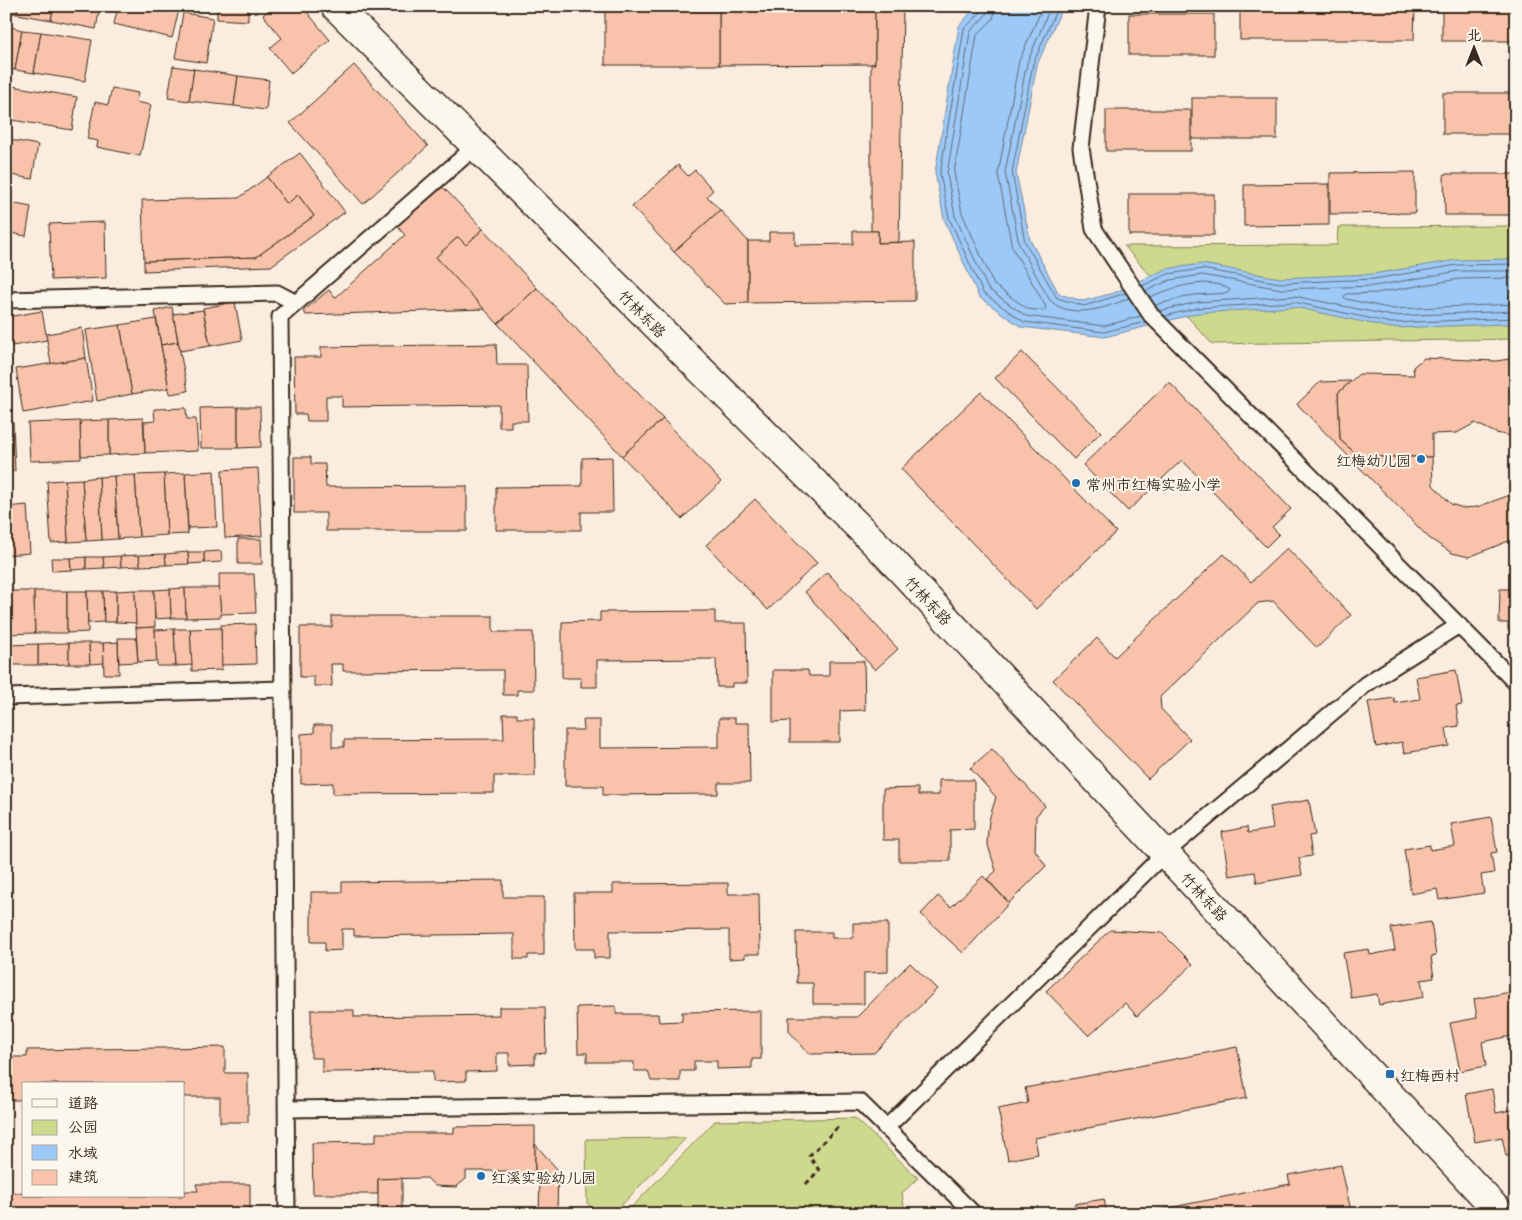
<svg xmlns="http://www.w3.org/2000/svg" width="1522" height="1220" viewBox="0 0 1522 1220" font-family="'Playpen Sans','LXGW WenKai TC',sans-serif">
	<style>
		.green { fill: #cdd98c; stroke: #848255 }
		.water { fill: #9cc9f7; stroke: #7589a0 }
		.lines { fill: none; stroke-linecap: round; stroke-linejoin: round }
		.shore { stroke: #626a75; stroke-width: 1 }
		.building { fill: #f8c3aa; stroke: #3b2a1e }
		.lane-casing { stroke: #3b2a1e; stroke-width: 19 }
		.street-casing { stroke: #3b2a1e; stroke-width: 31 }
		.path { stroke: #3b2a1e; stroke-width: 3; stroke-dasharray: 5 4; stroke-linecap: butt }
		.lane { stroke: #fbf7ec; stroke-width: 15 }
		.street { stroke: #fbf7ec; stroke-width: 28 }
		.poi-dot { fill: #1f6fb2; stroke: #fbf7ec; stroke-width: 2 }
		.labels { text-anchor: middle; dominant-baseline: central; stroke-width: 4; stroke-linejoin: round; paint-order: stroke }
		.street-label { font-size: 15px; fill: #3b2a1e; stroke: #fbf7ec }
		.poi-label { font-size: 15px; fill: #3b2a1e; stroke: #fbf7ec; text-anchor: start }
	</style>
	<rect width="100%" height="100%" fill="#faeddf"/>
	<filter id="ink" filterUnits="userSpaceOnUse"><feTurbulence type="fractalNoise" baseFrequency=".02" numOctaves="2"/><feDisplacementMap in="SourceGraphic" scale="10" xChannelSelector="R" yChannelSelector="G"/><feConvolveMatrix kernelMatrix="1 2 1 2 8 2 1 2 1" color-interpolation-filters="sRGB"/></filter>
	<g filter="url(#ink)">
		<g class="green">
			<polygon points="1516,226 1516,339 1212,344 1124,246 1337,245 1338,227"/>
			<polygon points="855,1118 918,1178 902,1193 904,1206 912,1214 625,1214 715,1121"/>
			<polygon points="686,1138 613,1214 599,1214 587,1203 586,1139"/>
		</g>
		<polygon class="water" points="981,6 1063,6 1037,65 1016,173 1030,240 1059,294 1083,301 1114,293 1166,269 1202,264 1280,278 1373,274 1457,260 1516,259 1516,322 1507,324 1391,328 1294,307 1198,313 1105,337 1021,327 979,297 944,219 935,173 959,26 971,12"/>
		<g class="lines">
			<g class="shore">
				<polyline points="982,6 981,12 964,29 940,174 949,218 983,293 1024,322 1104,332 1145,322"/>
				<polyline points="989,6 986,15 970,32 947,174 955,216 988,289 1026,316 1104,326 1141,316"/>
				<polyline points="996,6 993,19 977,35 954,173 962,213 994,285 1028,309 1044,311 1046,307 1012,247 998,174 1019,61 1043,6"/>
				<path d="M1051,6l-24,57 -22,109 14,72 30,55c20,22 58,9 80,-1"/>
				<polyline points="1058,6 1033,64 1012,172 1025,242 1057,298 1084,306 1126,293"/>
				<polyline points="1516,278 1459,279 1376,293 1346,294 1344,297 1346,299 1393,309 1516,304"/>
				<polyline points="1142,286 1168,274 1202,269 1280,283 1374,279 1457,265 1516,264"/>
				<polyline points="1146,291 1170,280 1202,275 1281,289 1375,286 1458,271 1516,271"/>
				<path d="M1150,297c21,-9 59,-22 80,-7l-2,3 -34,2 -39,10"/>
				<polyline points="1160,311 1197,302 1294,296 1392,316 1516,311"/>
				<polyline points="1165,316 1197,308 1294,302 1391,323 1516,318"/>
			</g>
		</g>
		<g class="building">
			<polygon points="6,6 19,6 17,14 6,12"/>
			<polygon points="19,6 54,6 51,20 17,14"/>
			<polygon points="54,6 100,6 96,29 51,20"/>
			<polygon points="118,6 180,6 172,38 114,24"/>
			<polygon points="217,6 248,6 248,21 217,19"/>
			<polygon points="273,6 302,6 330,40 291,73 270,48 282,38 263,15"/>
			<polygon points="719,6 875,6 875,64 719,65"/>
			<polygon points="875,6 903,6 899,242 878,243 878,231 871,231 871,64 875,64"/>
			<polygon points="1240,6 1415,6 1414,40 1240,40"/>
			<rect x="1442" y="6" width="74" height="35"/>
			<rect x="605" y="11" width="114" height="54"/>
			<polygon points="183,13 213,18 206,63 175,58"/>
			<rect x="1129" y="14" width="85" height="41"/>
			<polygon points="7,26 22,30 15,70 6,69"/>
			<polygon points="22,30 41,32 34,73 15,70"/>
			<polygon points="41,32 92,40 85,81 34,73"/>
			<polygon points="354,65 428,146 363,204 290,123"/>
			<polygon points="173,66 194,69 189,101 168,98"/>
			<polygon points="194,69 238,76 234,106 189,101"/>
			<polygon points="238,76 269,80 266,110 234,106"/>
			<polygon points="12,86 77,97 72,130 6,119"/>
			<polygon points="112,88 138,93 136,102 151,105 140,156 97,147 98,141 87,139 95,102 108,105"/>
			<rect x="1443" y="93" width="73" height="41"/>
			<rect x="1192" y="98" width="85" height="41"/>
			<rect x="1106" y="110" width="85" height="41"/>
			<polygon points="6,139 38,145 32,179 6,174"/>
			<polygon points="300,153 345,212 271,266 144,271 144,261 256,257 314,216 298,195 287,204 267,177"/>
			<polygon points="678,165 688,176 695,170 713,190 707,196 720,210 674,252 632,207"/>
			<polygon points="1415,172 1415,213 1330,214 1330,173"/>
			<polygon points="1444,174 1516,174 1516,215 1445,215"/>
			<polygon points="267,177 287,204 298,195 314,216 256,257 144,261 142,200 239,198"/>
			<polygon points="1329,184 1329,225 1244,226 1244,185"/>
			<polygon points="443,187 483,229 466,245 458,237 436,257 485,309 306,315 303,311 329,290 335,298 405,235 397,226"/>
			<rect x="1129" y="194" width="85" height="41"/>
			<polygon points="6,202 31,207 26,236 6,232"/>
			<polygon points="720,210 748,241 748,303 725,304 674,252"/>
			<polygon points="105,222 106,278 51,280 49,224"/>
			<polygon points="483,229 537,288 498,324 436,257 458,237 466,245"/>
			<polygon points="853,231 878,231 878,243 915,242 915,301 748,303 748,241 769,241 769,232 795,232 795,245 853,244"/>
			<polygon points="537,288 663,419 622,456 498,324"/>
			<polygon points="235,302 242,340 210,346 203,308"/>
			<polygon points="172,307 178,342 161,345 155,311"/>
			<polygon points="203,310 210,346 180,351 173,314"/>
			<polygon points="42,311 47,340 12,346 7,317"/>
			<polygon points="156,319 169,388 132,394 120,325"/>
			<polygon points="120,325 132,394 97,401 86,330"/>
			<polygon points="82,328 86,358 51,364 46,334"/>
			<polygon points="178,342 188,391 170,394 161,345"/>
			<polygon points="496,344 497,365 527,365 528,421 511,421 511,427 499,427 499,405 342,407 342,396 326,396 326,421 307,421 306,414 295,414 294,357 321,357 321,347"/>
			<polygon points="1022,352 1101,432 1074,459 995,378"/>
			<polygon points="86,358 93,401 23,413 16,369"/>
			<polygon points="1424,358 1496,361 1516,358 1516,437 1496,433 1475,423 1457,433 1432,434 1432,457 1360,457 1340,440 1338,393 1359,374 1414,375 1413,367"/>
			<polygon points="1351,381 1338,393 1340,440 1360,457 1432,457 1433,485 1451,504 1463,508 1477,507 1510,495 1516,497 1516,538 1469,557 1452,553 1429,538 1297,404 1320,382"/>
			<polygon points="1169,382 1291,509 1272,527 1279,534 1266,547 1182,460 1128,511 1083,465"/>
			<polygon points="981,392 1116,532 1036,609 901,469"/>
			<polygon points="238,407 238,448 201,448 200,408"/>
			<polygon points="238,407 260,407 261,447 238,448"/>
			<polygon points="186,408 187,419 196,419 198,451 145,453 144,422 155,421 154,409"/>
			<polygon points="143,418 145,453 109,455 109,420"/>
			<polygon points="663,419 721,482 682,519 622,456"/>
			<polygon points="109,420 109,455 81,456 80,421"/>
			<polygon points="80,421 81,459 30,461 28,423"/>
			<polygon points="6,423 13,423 15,471 6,471"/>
			<polygon points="294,457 311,457 311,464 325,464 326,487 467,486 467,531 326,531 326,513 294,513"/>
			<polygon points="612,457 613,512 581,512 581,530 496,530 496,487 582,486 582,458"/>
			<polygon points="258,468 262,536 225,538 222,470"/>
			<polygon points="214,471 217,527 188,528 185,473"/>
			<polygon points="185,473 188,534 167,535 164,474"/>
			<polygon points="164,474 167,535 139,537 135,475"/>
			<polygon points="135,475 139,537 118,539 114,476"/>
			<polygon points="114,476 118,539 102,540 99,477"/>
			<polygon points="99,477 102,540 86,541 82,479"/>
			<polygon points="82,479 86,541 68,542 65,480"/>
			<polygon points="65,480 68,542 51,543 47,481"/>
			<polygon points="755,499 817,563 768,610 706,545"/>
			<polygon points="27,505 30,553 6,555 6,507"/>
			<polygon points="238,539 261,539 262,564 238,564"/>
			<polygon points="1287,548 1351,615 1317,648 1273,601 1258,603 1160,697 1161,709 1190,739 1148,779 1053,680 1097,638 1115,657 1224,554 1251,582"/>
			<polygon points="221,551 222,562 204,563 204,552"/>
			<polygon points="188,552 189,564 166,565 165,554"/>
			<polygon points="188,552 204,552 204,563 189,564"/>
			<polygon points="165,554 166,565 140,566 139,555"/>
			<polygon points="139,555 140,566 121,567 120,556"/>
			<polygon points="120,556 121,567 104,568 103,557"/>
			<polygon points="86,557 86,569 71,570 70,558"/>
			<polygon points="86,557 103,557 104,568 86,569"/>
			<polygon points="51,558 70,558 71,570 52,571"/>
			<polygon points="827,572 898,649 875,670 805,592"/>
			<polygon points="219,574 254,574 256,613 220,614"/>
			<polygon points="185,588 186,618 171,618 170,589"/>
			<polygon points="185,588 219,588 221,617 186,618"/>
			<polygon points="170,589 171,618 155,619 154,590"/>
			<polygon points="1500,589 1516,589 1516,630 1508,630 1508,623 1499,623"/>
			<polygon points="135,590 136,623 116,622 116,591"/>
			<polygon points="135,590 154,590 155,627 136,628"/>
			<polygon points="6,591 34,591 35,633 6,634"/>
			<polygon points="34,591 67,591 67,633 35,633"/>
			<polygon points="67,591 87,591 88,632 67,633"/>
			<polygon points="87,591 103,591 104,622 88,623"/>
			<polygon points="103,591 116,591 116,622 104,622"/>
			<polygon points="715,611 715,623 746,623 747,683 732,683 732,687 717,687 716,659 597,660 597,687 581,687 581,678 562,678 562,622 600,621 600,612"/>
			<polygon points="332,616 493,616 493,632 533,632 534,690 517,690 517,695 503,695 503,670 343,671 343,664 331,664 332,686 314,686 314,677 300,677 300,627 332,627"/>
			<polygon points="255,624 256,664 221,665 221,625"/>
			<polygon points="155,627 157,661 138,662 136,628"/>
			<polygon points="221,628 222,670 192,671 190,629"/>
			<polygon points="174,629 176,666 157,666 155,630"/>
			<polygon points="174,629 190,629 192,665 176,666"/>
			<polygon points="118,638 136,638 138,662 119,663"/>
			<polygon points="118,642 119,674 104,674 103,643"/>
			<polygon points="69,643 69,664 38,665 38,644"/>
			<polygon points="69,643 89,643 90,664 69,664"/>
			<polygon points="89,643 103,643 104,663 90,664"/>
			<polygon points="38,644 38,665 6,665 6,645"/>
			<polygon points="829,661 864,661 865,710 840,711 840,742 790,742 790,721 773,722 773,670 808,670 809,676 829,676"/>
			<polygon points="1456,670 1462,705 1456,706 1459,726 1446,728 1449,746 1404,753 1402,742 1376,747 1368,702 1394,698 1395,703 1420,699 1416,677"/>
			<polygon points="503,714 517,714 517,718 534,718 535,776 494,776 494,793 333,794 333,783 301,784 301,734 314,733 314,725 332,725 332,747 344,747 344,740 504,739"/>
			<polygon points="719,718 735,718 735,723 749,723 750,783 718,783 718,794 603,795 603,786 565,786 565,730 584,730 583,720 600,720 600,748 719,747"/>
			<polygon points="992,749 1045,806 1036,816 1035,850 1046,866 1009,903 987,879 996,871 987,842 989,820 996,797 970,768"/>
			<polygon points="939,780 974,780 974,829 950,830 950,861 899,861 899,840 883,840 883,789 918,788 918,795 939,795"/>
			<polygon points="1309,800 1315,835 1309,836 1312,856 1299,858 1302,875 1257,883 1255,872 1229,876 1222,832 1247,827 1248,833 1273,829 1270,807"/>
			<polygon points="1491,817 1497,852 1491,853 1494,873 1481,875 1484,893 1439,900 1437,889 1411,894 1404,849 1430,845 1430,850 1455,846 1451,824"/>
			<polygon points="983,876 1009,903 963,953 921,914 938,896 951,907"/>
			<polygon points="503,880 503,897 544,897 544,955 528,955 528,959 514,959 514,934 354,936 354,929 342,929 342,950 325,951 325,942 311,942 311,892 342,892 342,882"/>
			<polygon points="728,883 728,894 759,894 760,954 745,954 745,958 729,959 729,930 610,931 610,958 594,958 594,949 575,949 574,893 613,893 613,884"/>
			<polygon points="1431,922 1436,956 1431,957 1434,978 1421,980 1424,997 1379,1005 1377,994 1351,998 1343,953 1369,949 1370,955 1395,950 1391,928"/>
			<polygon points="853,923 888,923 888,972 864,973 864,1004 813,1004 813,983 797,983 796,932 832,932 832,938 853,938"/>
			<polygon points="1110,930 1162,933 1193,964 1137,1016 1125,1003 1089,1036 1046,991"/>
			<polygon points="910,963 937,989 874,1053 809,1054 789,1031 789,1017 857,1017"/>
			<polygon points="1516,991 1516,1035 1482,1042 1486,1066 1460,1071 1450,1023 1477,1018 1474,999"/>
			<polygon points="616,1006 616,1014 658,1014 659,1022 682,1021 682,1012 761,1011 761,1059 752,1059 752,1068 717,1069 717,1061 694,1061 694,1071 680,1071 680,1081 651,1081 648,1071 634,1071 634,1062 587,1062 587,1053 578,1053 577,1007"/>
			<polygon points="499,1007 545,1007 546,1053 535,1054 535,1064 509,1065 509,1053 497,1053 497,1071 466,1072 466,1081 433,1082 433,1071 322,1072 322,1058 311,1058 311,1010 354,1010 354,1017 499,1015"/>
			<polygon points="225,1047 225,1073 248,1073 248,1122 220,1122 220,1097 184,1097 184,1084 24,1084 24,1100 6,1100 6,1057 27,1057 27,1050"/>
			<polygon points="1237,1047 1247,1098 1035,1138 1038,1154 1008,1160 998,1109 1028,1103 1025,1088"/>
			<polygon points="1492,1089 1496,1113 1516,1109 1516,1154 1506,1156 1502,1137 1475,1142 1466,1094"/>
			<polygon points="535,1126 535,1170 527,1178 516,1179 508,1171 466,1171 466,1179 456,1187 435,1186 427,1178 378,1179 378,1194 313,1194 312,1143 376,1142 376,1133 454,1133 454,1127"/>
			<polygon points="535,1144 558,1170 557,1214 539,1212 540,1176 535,1170"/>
			<polygon points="1341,1165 1351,1211 1338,1214 1137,1214 1290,1184 1288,1175"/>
			<polygon points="402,1178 402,1214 378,1214 378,1179"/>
			<polygon points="196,1184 250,1184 250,1214 6,1214 6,1193 24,1193 24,1196 184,1196 184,1191 198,1191"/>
			<polygon points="1104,1199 1107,1214 1076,1214 1074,1204"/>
		</g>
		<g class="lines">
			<defs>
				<g id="lane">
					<polyline points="1098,6 1081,148 1094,229 1151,315 1516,683"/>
					<polyline points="6,300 277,293 296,303"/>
					<polyline points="6,697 283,689"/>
					<polyline points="287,1109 860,1102 974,1214"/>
					<polyline points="886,1128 1165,853 1366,684 1459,625"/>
					<polyline points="287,1214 280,317 476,146"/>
				</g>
				<polyline id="street" points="335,6 886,554 1501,1214"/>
			</defs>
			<use href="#lane" class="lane-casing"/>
			<use href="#street" class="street-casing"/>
			<polyline class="path" points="806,1184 819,1170 809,1156 840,1125"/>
			<use href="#lane" class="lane"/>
			<use href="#street" class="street"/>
		</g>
	</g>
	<g class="poi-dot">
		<circle cx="1421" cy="459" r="5"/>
		<circle cx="1076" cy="483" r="5"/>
		<rect x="1385" y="1069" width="10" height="10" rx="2.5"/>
		<circle cx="481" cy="1176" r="5"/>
	</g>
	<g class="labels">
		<g class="street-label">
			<text transform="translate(643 313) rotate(45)">竹林东路</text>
			<text transform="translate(929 600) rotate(47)">竹林东路</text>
			<text transform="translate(1205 896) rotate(47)">竹林东路</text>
		</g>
		<g class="poi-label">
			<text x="1411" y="459" text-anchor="end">红梅幼儿园</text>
			<text x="1086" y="483">常州市红梅实验小学</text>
			<text x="1400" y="1074">红梅西村</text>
			<text x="491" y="1176">红溪实验幼儿园</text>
		</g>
	</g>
	<rect width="1522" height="1220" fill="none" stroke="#fbf7ec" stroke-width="25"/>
	<rect x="12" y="12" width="1497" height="1195" fill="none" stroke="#3b2a1e" stroke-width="2" filter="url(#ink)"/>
	<rect x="22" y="1082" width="162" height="115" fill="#fbf7ec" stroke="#aea59a"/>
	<rect x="32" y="1099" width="25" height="8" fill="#fbf7ec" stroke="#aea59a"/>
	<text x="68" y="1108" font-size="15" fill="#3b2a1e">道路</text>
	<rect x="32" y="1120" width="25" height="15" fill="#cdd98c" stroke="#aea59a"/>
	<text x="68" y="1132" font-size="15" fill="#3b2a1e">公园</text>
	<rect x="32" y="1145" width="25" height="15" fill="#9cc9f7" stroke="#aea59a"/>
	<text x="68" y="1158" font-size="15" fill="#3b2a1e">水域</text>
	<rect x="32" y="1170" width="25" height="15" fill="#f8c3aa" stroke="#aea59a"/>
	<text x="68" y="1182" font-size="15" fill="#3b2a1e">建筑</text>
	<g transform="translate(1474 48)" stroke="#fbf7ec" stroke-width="4" paint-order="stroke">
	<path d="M0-4L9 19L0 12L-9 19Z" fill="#3b2a1e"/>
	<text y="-8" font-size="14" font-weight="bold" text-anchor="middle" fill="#3b2a1e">北</text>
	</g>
</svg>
